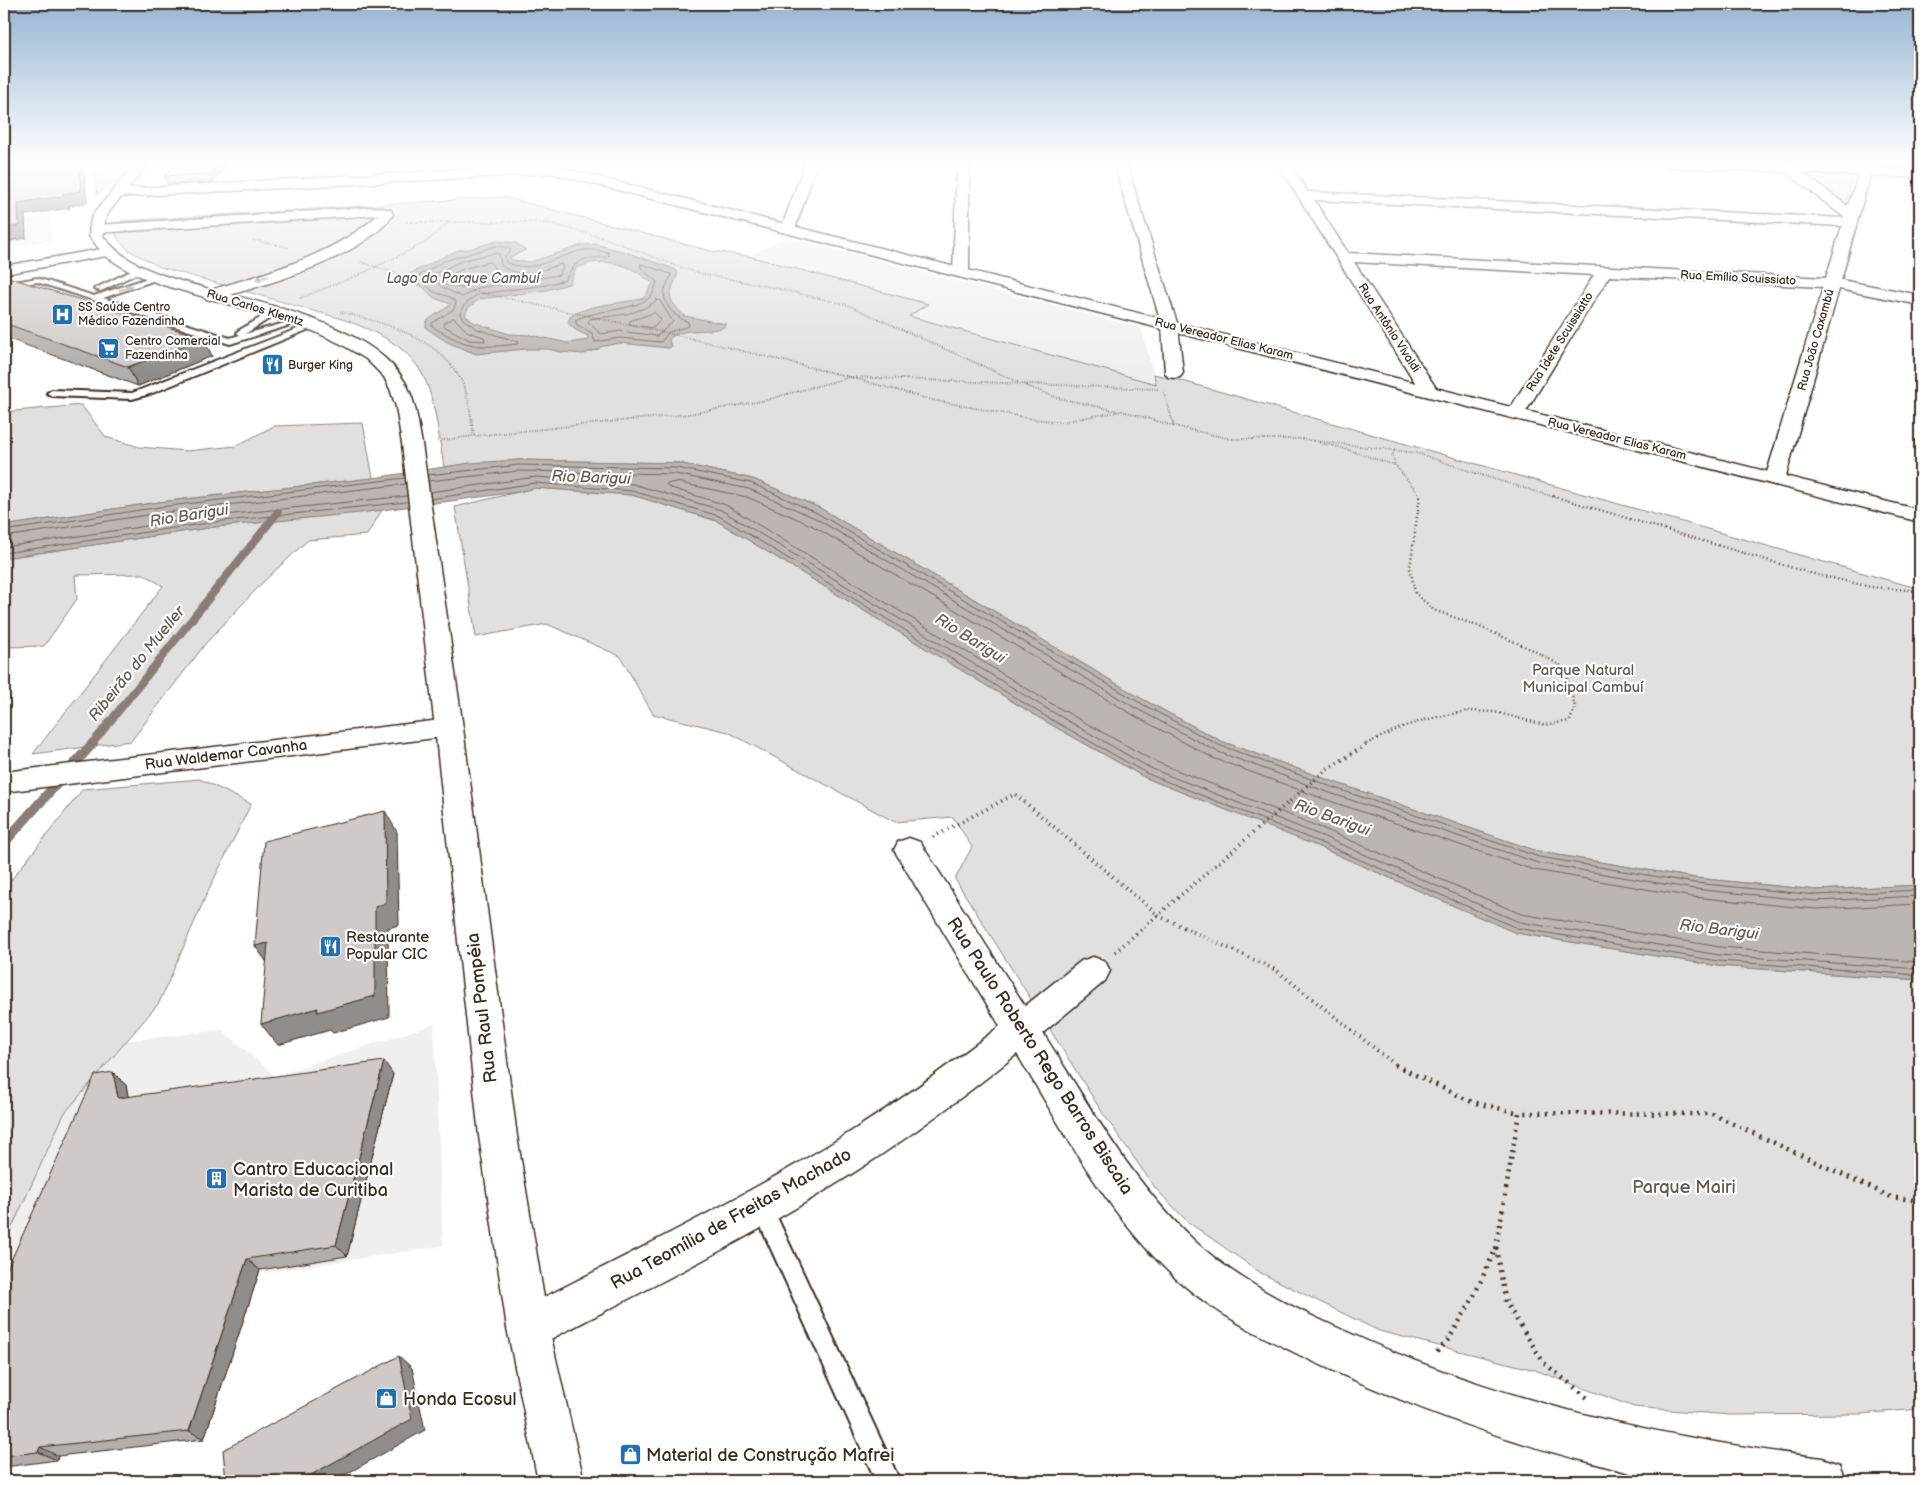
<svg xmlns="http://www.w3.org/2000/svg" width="1924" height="1485" viewBox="0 0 1924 1485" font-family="'Balsamiq Sans',sans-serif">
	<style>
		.built { fill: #f1efee }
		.green { fill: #e2e0de; stroke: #8e857e }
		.water { fill: #bcb6b3; stroke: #887e77; fill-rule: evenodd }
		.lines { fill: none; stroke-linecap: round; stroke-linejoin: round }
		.shore { stroke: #6f625a; stroke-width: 1 }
		.stream-far1 { stroke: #887e77; stroke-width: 8 }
		.stream { stroke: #887e77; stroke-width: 10 }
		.service-casing { stroke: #3b2a1e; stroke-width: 4 }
		.minor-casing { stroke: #3b2a1e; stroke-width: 3 }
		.tertiary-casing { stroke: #3b2a1e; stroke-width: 3 }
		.secondary-casing { stroke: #3b2a1e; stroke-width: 3 }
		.path-far3 { stroke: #3b2a1e; stroke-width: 2; stroke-dasharray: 0.5 2; stroke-linecap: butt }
		.path-far2 { stroke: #3b2a1e; stroke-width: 2.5; stroke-dasharray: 1 3; stroke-linecap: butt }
		.path-far1 { stroke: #3b2a1e; stroke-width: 4; stroke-dasharray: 1 4.5; stroke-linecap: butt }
		.path { stroke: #3b2a1e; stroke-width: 4.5; stroke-dasharray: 2 5.5; stroke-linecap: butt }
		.service { fill: #fff; fill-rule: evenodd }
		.minor { fill: #fff; fill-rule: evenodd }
		.tertiary { fill: #fff; fill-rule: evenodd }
		.secondary { fill: #fff; fill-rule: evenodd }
		.wall { fill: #b2aeab; stroke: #3b2a1e }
		.shaded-wall { fill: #918d8b; stroke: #3b2a1e }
		.building { fill: #cfcac7; stroke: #3b2a1e }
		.oneway { fill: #a79f9a }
		.labels { text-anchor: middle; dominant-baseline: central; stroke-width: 4.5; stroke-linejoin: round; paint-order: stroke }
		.far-street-label { font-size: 12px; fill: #3b2a1e; stroke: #fff }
		.far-poi-label { font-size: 12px; fill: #3b2a1e; stroke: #fff; text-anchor: start }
		.far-water-label { font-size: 14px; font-style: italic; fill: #685b52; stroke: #fff }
		.park-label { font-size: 15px; fill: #65584e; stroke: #fff }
		.street-label { font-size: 15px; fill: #3b2a1e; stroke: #fff }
		.poi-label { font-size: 15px; fill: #3b2a1e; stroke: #fff; text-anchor: start }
		.water-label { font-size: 16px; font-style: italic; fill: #685b52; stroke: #fff }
		.near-street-label { font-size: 18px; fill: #3b2a1e; stroke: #fff }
		.near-poi-label { font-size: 18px; fill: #3b2a1e; stroke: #fff; text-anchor: start }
		.near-park-label { font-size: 18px; fill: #65584e; stroke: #fff }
	</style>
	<rect width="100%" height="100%" fill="#fff"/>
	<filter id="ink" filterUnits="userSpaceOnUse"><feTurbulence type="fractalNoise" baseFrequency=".02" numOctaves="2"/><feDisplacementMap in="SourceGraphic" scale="10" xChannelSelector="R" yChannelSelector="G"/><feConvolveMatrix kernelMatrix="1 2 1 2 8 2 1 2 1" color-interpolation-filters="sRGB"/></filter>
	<g filter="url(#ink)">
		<g class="built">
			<polygon points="51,216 52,240 4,248 4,224"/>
			<polygon points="786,237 1141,328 1157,384 908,316 928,304 748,256"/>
			<polygon points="434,1024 443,1246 4,1312 4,1054 223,1030 275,1076"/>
		</g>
		<g class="green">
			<polygon points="131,163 97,196 94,172 105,170 106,164"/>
			<polygon points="1800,173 1852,175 1846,204"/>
			<path d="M504,197l207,54 37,5 180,48 -19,12 247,68 -2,-10 32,8 734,207v296l-103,5 -122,-12 -155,-26 -206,-70 -113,-41 -77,-41 -324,-192 -67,-29 -75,-16 -159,-3 -75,7c-14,-86 -12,-116 -102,-148l-182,-52 -30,-16 -10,-9 -4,-7 5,-14z"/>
			<polygon points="81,405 106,437 139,447 187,451 236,446 274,426 363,423 373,478 159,502 4,526 4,412"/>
			<polygon points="535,488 632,495 717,521 1043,720 1146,778 1317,846 1516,933 1718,966 1920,980 1920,1409 1860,1414 1729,1415 1634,1407 1535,1370 1379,1331 1261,1273 1188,1222 1156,1189 1102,1112 955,879 972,847 953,817 895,822 728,732 653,714 620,656 547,624 476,637 455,507"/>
			<polygon points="382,510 367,535 308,540 263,582 206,643 131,741 33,754 163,586 144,574 75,575 77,599 44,646 4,647 4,558 215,527"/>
			<polygon points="200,779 251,804 208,891 159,1003 64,1114 8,1236 4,1240 4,889 83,789"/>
		</g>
		<g class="water">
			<path d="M497,241l19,2 10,7 -16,7 1,3 20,2 51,-17 13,-1 30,8 47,16 6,4c-7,24 -15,22 6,44l42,8v2c-17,9 -42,-1 -57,13l2,8 -2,1 -50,-5 -19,4 -1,2 -16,5 -22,-2 -13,-3h-22l-50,5 -29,-12 -21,-14v-6c8,-8 18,-11 25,-18l-17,-6 -12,-12 -25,-6 61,-30 10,-1zM604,262c26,3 28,7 49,21l-9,15c-25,7 -52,4 -74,19l-2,6 6,6 14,7v4l-20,3 -38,-8 -21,-1 -36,-12 -8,-7 3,-7 12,-9 67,-9 22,-6 7,-16 14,-5z"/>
			<polygon points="519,460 678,463 753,479 820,508 1144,700 1221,741 1334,782 1540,852 1695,878 1817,890 1920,885 1920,980 1718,966 1516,933 1317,846 1146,778 1043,720 717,521 632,495 535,488 518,492 360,513 215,527 4,558 4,526 159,502 373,478 470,463"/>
		</g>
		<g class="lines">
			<g class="shore">
				<path d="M497,246l13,2 1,3 -6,5 1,6c26,14 53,-8 79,-12 7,-1 15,1 23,2l1,3 -2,2c-24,1 -30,1 -42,23l-19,5 -67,9c-9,5 -16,10 -19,20l3,5 14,10 42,13 -2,2c-37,5 -53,3 -85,-18v-3l22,-14 2,-7 -6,-5 -16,-5 -17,-15 27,-16z"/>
				<path d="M496,253l3,1 2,11c18,15 40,6 60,-1l2,3 -4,8 -81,13 -16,9 -20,-10 -11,-9 1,-3 29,-14z"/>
				<polygon points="490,262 499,274 497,278 475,281 462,288 444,280 445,277 463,269"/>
				<path d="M641,264l30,10c-1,5 -4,10 -6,15 -4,15 10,28 23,33l1,4 -20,6 -8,10 -42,-4 -24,4 -3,-9 -15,-8 -2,-5c20,-11 68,-9 78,-27 2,-3 3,-8 4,-11l-16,-14z"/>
				<path d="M657,300l3,1 13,21 -16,14 -37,-5 -19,3 -13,-12 2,-3c24,-4 48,-3 67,-19z"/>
				<polygon points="655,313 661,320 653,328 629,324 630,321"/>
				<polygon points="454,318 468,332 484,337 485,341 469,340 444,326 444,323"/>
				<polyline points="428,475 519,465 677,468 751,483 817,513 1142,704 1219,745 1332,787 1539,857 1695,883 1816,895 1920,890"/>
				<polyline points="429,481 519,471 676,474 749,489 815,518 1139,710 1216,751 1330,793 1538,863 1694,889 1815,901 1920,896"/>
				<polyline points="430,492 536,477 633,484 721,510 1049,710 1150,768 1322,836 1519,922 1719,955 1920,969"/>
				<polyline points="431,499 535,483 632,491 719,516 1045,716 1148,774 1319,842 1517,928 1718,961 1920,975"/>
				<polyline points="4,531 160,507 405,478"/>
				<polyline points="4,537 160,513 405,484"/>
				<polyline points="4,547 214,516 407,496"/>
				<polyline points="4,553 215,522 407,502"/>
				<polyline points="1920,904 1815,909 1693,897 1534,870 1327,800 1213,758 1135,716 811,525 747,497 676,482 666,484 668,487 726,505 1052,704 1154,761 1324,829 1521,914 1720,947 1920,962"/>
			</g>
			<polyline class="stream-far1" points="92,744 278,512"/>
			<polyline class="stream" points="4,843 93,743"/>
			<defs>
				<g id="service">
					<polygon points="135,269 142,271 101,291 94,289"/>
					<polygon points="154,276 161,278 103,298 230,338 240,335 237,333 238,331 272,311 275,311 275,315 245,334 299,319 303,321 230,344 37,282 4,288 4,284 37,278 94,296"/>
					<polygon points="310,324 317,326 150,394 132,399 52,396 47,393 52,390 132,393"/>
					<polygon points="762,1197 769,1200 900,1481 876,1481 752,1207 755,1200"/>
				</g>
				<g id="minor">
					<polygon points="805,163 817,163 795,229 793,232 783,232 781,229"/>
					<polygon points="957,163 969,163 969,273 966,276 956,276 953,273"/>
					<path d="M1277,163h12l19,29 537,26 -64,-50 2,-3h8l57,41 11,-34 6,-4 6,4 -30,108 79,15v10l-81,-16 -54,190 -3,4 -7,2 -7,-2 -3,-4 58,-192 -214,-11 -84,137 -2,4 -7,2 -7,-2 -2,-4 87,-138 -240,-13 84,129 -3,4 -6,1 -6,-1zM1314,200l528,26 -16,52 -478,-25z"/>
					<path d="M378,207l13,3 2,5c-31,44 -132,72 -183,85l-6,-2 -2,-3 2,-3c61,-19 125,-34 174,-77l-282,18 -5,-1 -2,-3 2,-3 5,-1z"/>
					<polygon points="1170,321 1176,322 1178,326 1183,373 1180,377 1174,378 1168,377 1165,373 1162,326 1164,322"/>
					<path d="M909,838l11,4 105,164 56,-45 12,-4 12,4 5,10 -5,10 -62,52c46,72 90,152 154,210 43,39 96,65 148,88 152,70 312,106 477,127l17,6 6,17c-38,0 -76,0 -114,0 -18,0 -37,1 -55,0 -29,-2 -59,-12 -87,-19 -95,-24 -187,-59 -275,-100 -52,-25 -106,-51 -147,-92 -63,-61 -105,-142 -150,-216 -60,48 -122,94 -188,134 -92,57 -190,105 -286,155l-15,6 -15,-6 -6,-15 6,-15c110,-56 221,-110 326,-174 56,-34 109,-73 161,-113l-106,-176 4,-8z"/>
				</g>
				<g id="tertiary">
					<polygon points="1114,163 1126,163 1178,326 1176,330 1164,330 1162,326"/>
					<polygon points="554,166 560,170 558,173 119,197 112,193 119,189 468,169"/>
					<polygon points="107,248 112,249 114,252 112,255 4,274 4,266"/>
					<polygon points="449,719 459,721 463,728 459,735 4,792 4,772"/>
				</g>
				<g id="secondary">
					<path d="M136,163h13l-41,50 -3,6 -2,17c20,26 51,37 81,46 64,19 186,39 221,100 11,19 13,41 17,62l41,284 54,408 32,192 35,153h-46l-31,-153 -28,-192 -44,-408 -33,-284 -6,-37 -6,-18 -6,-12 -18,-18 -25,-15 -28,-13 -64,-21 -86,-25 -31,-12 -27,-17 -16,-20 2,-17 4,-7z"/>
					<polygon points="521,163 543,163 1920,510 1920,522 523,166"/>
					<polygon points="1662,163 1762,163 1920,170 1920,178 1668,167"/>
				</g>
			</defs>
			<use href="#service" class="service-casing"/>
			<use href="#minor" class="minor-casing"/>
			<use href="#tertiary" class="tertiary-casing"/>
			<use href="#secondary" class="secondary-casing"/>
			<g class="path-far3">
				<polyline points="405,222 449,222"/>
				<polyline points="253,240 288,247"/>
				<polyline points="361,262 404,276 685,337 850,377 1158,389"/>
				<polyline points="300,298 359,275 425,243 449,222 533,222 553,224 607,239 682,268 707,275 766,286 848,305 1018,382"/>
				<path d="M340,312c46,11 105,27 124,75 6,15 7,33 10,49l215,-22 73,-13 88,-24 82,23 102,19 27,3 61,-11 52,15"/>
				<polyline points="1024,385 1058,398 1118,411"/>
				<polyline points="1164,392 1174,426 1231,439 1300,439 1417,453 1484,476 1557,498"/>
				<polyline points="437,441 474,436"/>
				<polyline points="1319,443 1339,447 1394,465"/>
				<polyline points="1395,449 1392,456 1395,465 1420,495 1420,498"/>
			</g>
			<g class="path-far2">
				<polyline points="1553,496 1810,573 1871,587 1920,591"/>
				<polyline points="1366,744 1402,727 1424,720 1467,711 1495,712 1544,725 1570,721 1575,707 1565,668 1533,650 1478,626 1434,610 1415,593 1410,568 1420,496"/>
			</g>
			<g class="path-far1">
				<polyline points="933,837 1015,794 1159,916 1276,970 1397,1066"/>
				<polyline points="1115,952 1326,770 1369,743"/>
			</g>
			<g class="path">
				<polyline points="1395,1065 1472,1102 1519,1113"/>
				<polyline points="1496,1248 1506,1303 1544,1363 1589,1399"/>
				<polyline points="1437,1352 1449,1339 1472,1300 1496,1248 1519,1113 1712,1114 1891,1197 1920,1201"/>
			</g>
			<use href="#service" class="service"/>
			<use href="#minor" class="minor"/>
			<use href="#tertiary" class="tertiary"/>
			<use href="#secondary" class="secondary"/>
		</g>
		<g class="wall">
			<polygon points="229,163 213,182 168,184 164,176"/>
			<polygon points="4,276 203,338 212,356 138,386 9,339 4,332"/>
			<polygon points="393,1074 347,1256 260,1270 204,1439 58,1456 57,1460 4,1467 4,1276 126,1085 128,1097"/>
		</g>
		<g class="shaded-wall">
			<polygon points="78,163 83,163 87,203 69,206 70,208 25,215 26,238 4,242 4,228 18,203 63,194"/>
			<polygon points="219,163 229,163 213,182 210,174"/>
			<polygon points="203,338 212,356 138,386 128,367"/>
			<polygon points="385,811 397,832 399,925 388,928 389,1017 333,1033 330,1030 278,1045 261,1024 375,907"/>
			<polygon points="268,943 271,968 255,946"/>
			<polygon points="384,1061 393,1074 347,1256 336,1245"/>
			<polygon points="113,1072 126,1085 131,1111 118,1098"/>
			<polygon points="247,1259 260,1270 204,1439 189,1431"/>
			<polygon points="399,1356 412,1368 425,1430 334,1481 300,1481"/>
			<polygon points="40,1447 58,1456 57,1460 38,1452"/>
		</g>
		<g class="building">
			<polygon points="4,163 78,163 81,191 63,194 63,196 18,203 19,226 4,228"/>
			<polygon points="177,163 219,163 210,174 164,176"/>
			<polygon points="4,276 203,338 128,367 4,323"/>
			<polygon points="385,811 386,903 375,907 375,996 317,1012 318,1008 261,1024 268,943 255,946 264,841"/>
			<polygon points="384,1061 336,1245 247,1259 189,1431 40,1447 38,1452 4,1456 4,1276 95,1075 113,1072 118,1098"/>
			<polygon points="399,1356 412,1419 300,1481 226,1481 223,1450"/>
		</g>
		<defs><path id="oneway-solid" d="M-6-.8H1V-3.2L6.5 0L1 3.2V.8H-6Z" transform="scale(1.25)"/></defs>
		<g class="oneway">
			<use href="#oneway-solid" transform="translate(262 278) rotate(162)"/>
			<use href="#oneway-solid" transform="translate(126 288) rotate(-18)"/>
		</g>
	</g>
	<linearGradient id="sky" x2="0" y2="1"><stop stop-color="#96b5d3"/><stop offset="0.44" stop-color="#fff"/><stop offset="1" stop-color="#fff" stop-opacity="0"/></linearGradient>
	<rect width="1924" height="371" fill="url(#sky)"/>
	<defs>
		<symbol id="hospital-square" viewBox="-11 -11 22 22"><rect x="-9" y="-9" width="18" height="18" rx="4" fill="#1f6fb2" stroke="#fff"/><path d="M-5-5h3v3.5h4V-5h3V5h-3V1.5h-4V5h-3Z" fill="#fff"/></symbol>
		<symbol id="supermarket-square" viewBox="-11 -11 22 22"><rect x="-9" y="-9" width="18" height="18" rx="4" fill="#1f6fb2" stroke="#fff"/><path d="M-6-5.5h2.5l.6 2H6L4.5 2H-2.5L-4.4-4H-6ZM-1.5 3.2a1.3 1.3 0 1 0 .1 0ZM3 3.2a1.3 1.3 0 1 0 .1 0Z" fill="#fff"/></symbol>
		<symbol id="restaurant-square" viewBox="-11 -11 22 22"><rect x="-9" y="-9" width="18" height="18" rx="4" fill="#1f6fb2" stroke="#fff"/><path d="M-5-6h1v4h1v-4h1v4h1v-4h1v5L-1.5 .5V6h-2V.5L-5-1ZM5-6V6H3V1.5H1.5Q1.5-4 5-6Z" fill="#fff"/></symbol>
		<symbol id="building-square" viewBox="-11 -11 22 22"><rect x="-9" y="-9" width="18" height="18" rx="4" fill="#1f6fb2" stroke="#fff"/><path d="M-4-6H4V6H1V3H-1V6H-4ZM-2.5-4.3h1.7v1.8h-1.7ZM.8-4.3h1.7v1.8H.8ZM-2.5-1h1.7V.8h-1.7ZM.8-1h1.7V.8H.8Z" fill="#fff"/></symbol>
		<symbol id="shop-square" viewBox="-11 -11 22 22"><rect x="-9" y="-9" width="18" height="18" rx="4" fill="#1f6fb2" stroke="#fff"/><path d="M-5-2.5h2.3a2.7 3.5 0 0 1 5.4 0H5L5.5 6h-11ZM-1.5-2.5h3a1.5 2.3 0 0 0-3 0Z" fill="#fff"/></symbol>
	</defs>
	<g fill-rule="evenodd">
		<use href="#hospital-square" x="50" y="302" width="25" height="25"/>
		<use href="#supermarket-square" x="96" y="336" width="25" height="25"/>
		<use href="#restaurant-square" x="260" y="352" width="25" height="25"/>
		<use href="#restaurant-square" x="318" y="934" width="25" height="25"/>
		<use href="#building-square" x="204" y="1166" width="25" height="25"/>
		<use href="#shop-square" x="374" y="1386" width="25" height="25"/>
		<use href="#shop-square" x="618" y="1442" width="25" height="25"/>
	</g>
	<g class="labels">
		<g class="far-street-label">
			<text transform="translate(1738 278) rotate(3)">Rua Emílio Scuissiato</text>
			<text transform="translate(255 308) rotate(17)">Rua Carlos Klemtz</text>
			<text transform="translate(1389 328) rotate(57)">Rua Antônio Vivaldi</text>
			<text transform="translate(1224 339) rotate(14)">Rua Vereador Elias Karam</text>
			<text transform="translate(1816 340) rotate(-74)">Rua João Caxambú</text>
			<text transform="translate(1560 342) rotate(-58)">Rua Idete Scuissiatto</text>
			<text transform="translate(1617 439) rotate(14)">Rua Vereador Elias Karam</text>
		</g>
		<g class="far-poi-label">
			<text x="78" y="307">SS Saúde Centro<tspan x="78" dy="14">Médico Fazendinha</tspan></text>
			<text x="125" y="341">Centro Comercial<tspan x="125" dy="14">Fazendinha</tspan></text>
			<text x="288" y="365">Burger King</text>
		</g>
		<g class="far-water-label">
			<text x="463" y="278">Lago do Parque Cambuí</text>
		</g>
		<g class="park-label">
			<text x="1583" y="670">Parque Natural<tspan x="1583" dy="17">Municipal Cambuí</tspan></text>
		</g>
		<g class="street-label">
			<text transform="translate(226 755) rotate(-7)">Rua Waldemar Cavanha</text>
		</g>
		<g class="poi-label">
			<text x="346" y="937">Restaurante<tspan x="346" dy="17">Popular CIC</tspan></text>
		</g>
		<g class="water-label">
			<text transform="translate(591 478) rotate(2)">Rio Barigui</text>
			<text transform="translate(189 516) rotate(-9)">Rio Barigui</text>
			<text transform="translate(970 639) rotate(32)">Rio Barigui</text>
			<text transform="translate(137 664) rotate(-51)">Ribeirão do Mueller</text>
			<text transform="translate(1332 818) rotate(20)">Rio Barigui</text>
			<text transform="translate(1719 930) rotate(7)">Rio Barigui</text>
		</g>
		<g class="near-street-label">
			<text transform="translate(482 1008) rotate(-97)">Rua Raul Pompéia</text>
			<text transform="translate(1040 1056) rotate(57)">Rua Paulo Roberto Rego Barros Biscaia</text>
			<text transform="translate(731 1219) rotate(-29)">Rua Teomília de Freitas Machado</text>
		</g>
		<g class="near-poi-label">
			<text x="233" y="1169">Cantro Educacional<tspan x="233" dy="21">Marista de Curitiba</tspan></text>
			<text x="403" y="1399">Honda Ecosul</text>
			<text x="646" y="1455">Material de Construção Mafrei</text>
		</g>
		<g class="near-park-label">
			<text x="1684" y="1187">Parque Mairi</text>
		</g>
	</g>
	<rect width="1924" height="1485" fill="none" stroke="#fff" stroke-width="20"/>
	<rect x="10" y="10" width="1904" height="1465" fill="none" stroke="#3b2a1e" stroke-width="2" filter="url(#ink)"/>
</svg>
